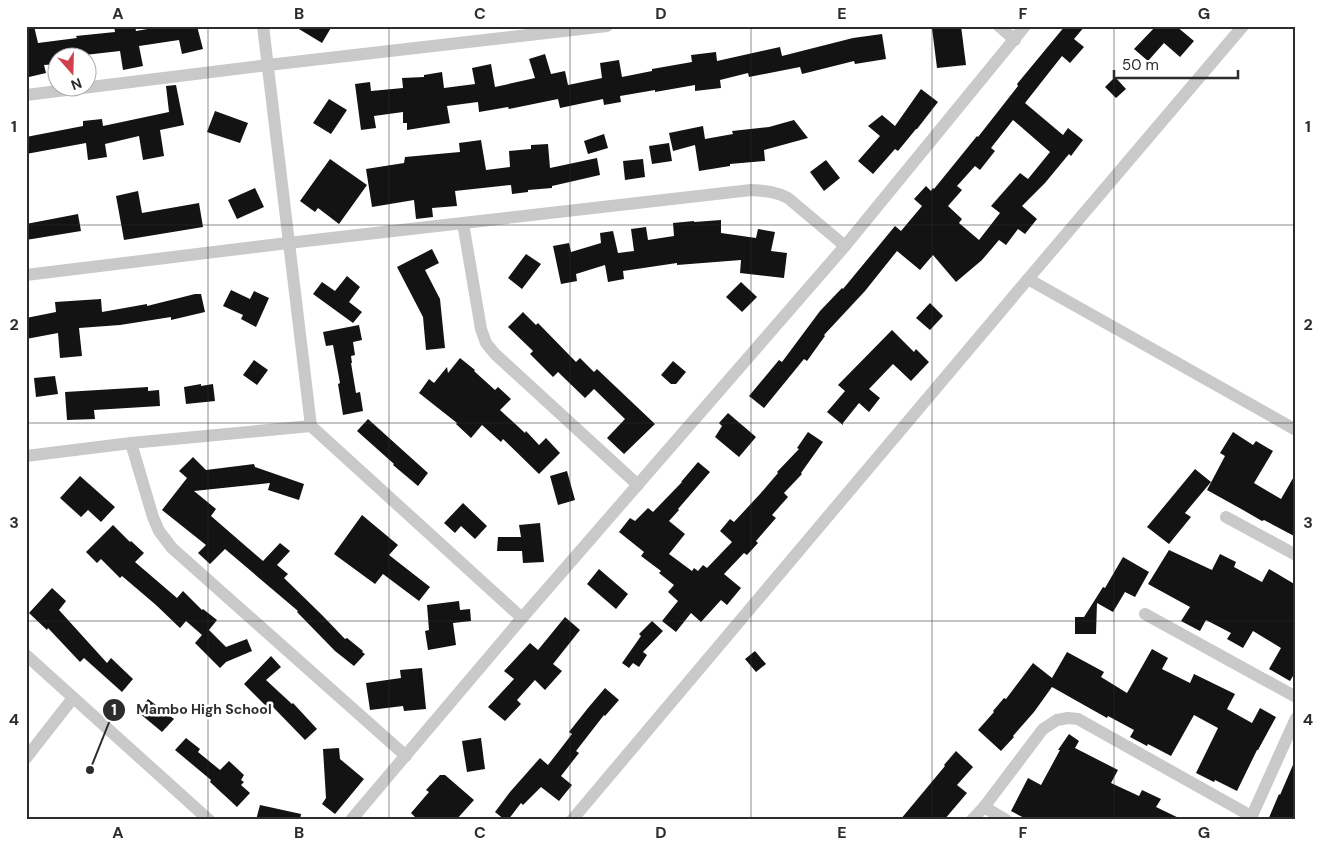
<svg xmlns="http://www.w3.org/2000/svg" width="1322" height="846" viewBox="0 0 1322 846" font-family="'DM Sans',sans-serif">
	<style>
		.building { fill: #131313; fill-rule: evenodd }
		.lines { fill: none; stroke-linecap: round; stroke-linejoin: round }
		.street { stroke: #c9c9c9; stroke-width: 12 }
		.grid { fill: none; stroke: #2c2c2c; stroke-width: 1; stroke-opacity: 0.55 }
		.leader { fill: none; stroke: #2c2c2c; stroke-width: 2 }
		.callout-dot { fill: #2c2c2c; stroke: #fff; stroke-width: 2 }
		.mark-label { font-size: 15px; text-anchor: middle; font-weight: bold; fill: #fff }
		.callout-label { font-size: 14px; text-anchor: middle; font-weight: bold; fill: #2c2c2c; stroke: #fff; stroke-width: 5; stroke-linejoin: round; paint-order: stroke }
		.neatline { fill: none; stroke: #2c2c2c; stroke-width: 2 }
		.grid-label { font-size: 16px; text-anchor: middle; font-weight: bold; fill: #2c2c2c }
	</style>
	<rect width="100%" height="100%" fill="#fff"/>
	<g class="building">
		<polygon points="26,26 34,26 38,43 77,38 76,36 115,32 114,26 135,26 136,31 165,26 197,26 203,49 182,54 179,40 139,46 143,66 123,70 120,51 58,58 58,64 44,65 46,73 29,77 26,65"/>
		<polygon points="294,26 332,26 322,43"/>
		<polygon points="951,26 961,26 966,65 937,68 932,28"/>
		<path d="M1065,26h20l-11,13 10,8 -14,16 -8,-7 -37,47 38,32 5,-7 15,12 -12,16 -2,-2 -24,29 -23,23 15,13 -12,15 -7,-5 -12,16 -7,-5 -17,20 -26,22 -23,-27 -13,15 -23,-19 -32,40 -41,44 1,1 -18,25 -3,-2 -40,49 -15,-12 30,-36 3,2 38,-51 22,-23 1,1 52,-63 6,5 21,-25 -8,-7 12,-13 5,5 2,-3 1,1 43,-53 1,1 40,-51 -1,-2zM1013,120l37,32 -22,27 -8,-6 -29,33 9,7 -21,27 -20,-17 3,-4 -14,-13 14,-16 -5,-4 18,-20 5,4 15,-19 -4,-3z"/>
		<polygon points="1156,26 1176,26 1194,41 1180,57 1164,43 1148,61 1134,49"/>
		<polygon points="882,34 886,59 855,64 854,61 802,74 800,67 749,77 748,73 720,80 721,88 695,91 695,85 655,92 655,90 620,96 621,102 604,105 603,99 560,108 558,99 509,109 508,107 479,112 478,102 447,106 450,123 407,130 407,123 403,123 403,112 374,116 376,128 361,130 355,84 370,82 371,91 403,88 402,78 424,77 424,75 442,72 444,88 475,84 472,68 491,64 495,87 535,78 529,59 545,54 551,74 565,71 568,85 602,78 600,63 619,60 622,77 652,71 652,69 692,62 691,55 716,52 717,61 780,47 782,56 853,38"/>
		<polygon points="1115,77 1126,89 1116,98 1105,87"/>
		<polygon points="176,85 184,125 160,130 164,156 143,160 139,136 105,144 107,157 88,160 86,143 26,154 26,137 83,126 83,121 102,119 103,126 169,112 166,86"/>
		<polygon points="921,89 938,102 917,129 916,129 898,151 895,149 873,174 858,161 880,136 868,126 882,115 895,126"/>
		<polygon points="329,99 347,110 331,134 313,123"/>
		<polygon points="215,111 248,123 240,143 207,132"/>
		<polygon points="794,120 808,138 764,150 765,161 730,164 730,166 699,171 695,145 673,151 669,133 703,126 705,139 733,134 732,131 769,127"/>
		<polygon points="604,134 608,148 588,154 584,141"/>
		<polygon points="481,140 486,170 510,167 509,151 531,149 531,145 548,144 550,168 597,158 600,175 552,186 552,188 528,190 528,192 512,194 511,185 455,191 457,206 432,208 433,217 416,219 414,200 372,207 366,169 404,163 405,157 460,152 459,143"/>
		<polygon points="669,143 672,161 652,164 649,146"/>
		<polygon points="330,159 367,185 339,224 318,208 315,212 300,201"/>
		<polygon points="643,159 645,177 625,180 623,161"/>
		<polygon points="826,160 840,178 824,191 810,172"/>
		<polygon points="255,188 264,207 237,219 228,200"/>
		<polygon points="138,191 142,213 199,203 203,227 124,240 116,196"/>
		<polygon points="78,214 81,231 26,240 26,224"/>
		<polygon points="721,220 721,233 756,238 758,229 775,232 771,251 787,253 784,278 740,273 741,260 677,265 677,263 623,271 624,279 608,282 605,265 576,274 577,281 561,284 553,246 569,243 571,252 601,243 600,233 613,231 618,253 634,251 631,229 646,227 648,240 674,236 673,223 694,221 694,222"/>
		<polygon points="432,249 439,263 425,270 440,299 445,348 426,350 423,317 397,267"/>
		<polygon points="526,254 541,264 522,289 508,278"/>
		<polygon points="347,276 360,287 349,302 362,312 353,323 313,294 322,282 335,291"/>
		<polygon points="741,282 757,297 742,312 726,297"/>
		<polygon points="231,290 250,299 254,291 269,298 256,327 241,319 243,315 223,306"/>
		<polygon points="195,294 201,294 205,312 171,320 171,317 120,325 79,328 82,356 60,358 58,333 26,339 26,318 56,312 55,302 101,299 102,312 147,304 147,306"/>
		<polygon points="930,303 943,316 930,330 916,318"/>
		<polygon points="523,312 536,325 538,323 576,362 580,358 594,372 597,369 655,424 624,454 607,438 625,419 594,389 585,398 558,372 553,377 530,354 533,351 508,327"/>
		<polygon points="359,325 362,340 353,342 355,355 351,356 352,363 351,363 356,393 360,392 363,411 343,415 338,384 340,383 333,345 326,346 323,332"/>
		<polygon points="892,330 914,352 916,349 929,362 911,381 893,364 869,389 880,398 869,412 859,403 843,423 843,425 827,412 845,391 838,385"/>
		<polygon points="460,358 475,370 474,371 495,390 498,387 511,399 500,410 525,433 526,431 539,445 546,438 560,453 539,474 503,439 501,442 482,425 471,438 456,424 457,423 419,393 429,379 434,383 447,367 448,373"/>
		<polygon points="254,360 268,370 257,385 243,375"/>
		<polygon points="673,361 686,372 676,384 671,384 661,375"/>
		<polygon points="55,376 58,394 36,397 34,378"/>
		<polygon points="201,384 201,386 213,384 215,401 186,404 184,387"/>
		<polygon points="148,387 148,391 159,390 160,406 94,410 95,419 67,420 65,392"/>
		<polygon points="728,413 756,437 739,457 715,437 722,426 719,423"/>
		<polygon points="368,419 428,473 418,486 393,465 394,464 357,431"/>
		<polygon points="808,432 823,442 801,473 802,474 784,493 788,497 772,515 776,518 756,541 758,543 747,555 744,553 724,574 741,588 727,605 721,600 701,622 691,613 676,632 662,621 678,601 668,592 674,585 659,573 661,571 641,556 644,552 619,532 630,518 635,521 648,508 653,512 682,482 681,482 698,462 710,472 678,509 679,510 669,521 685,534 669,554 692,571 694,568 698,571 703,565 707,568 732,542 720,531 730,519 734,522 760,494 778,473 777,472 799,449 797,448"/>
		<polygon points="1233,432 1253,445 1256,441 1273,451 1254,483 1281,499 1296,473 1296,537 1264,520 1262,521 1243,510 1207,490 1225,456 1220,453"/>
		<polygon points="193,457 206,470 254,464 255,467 304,484 299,500 268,490 270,483 194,491 216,509 211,516 263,561 280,543 290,551 277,565 288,574 284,578 322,615 345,639 347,638 363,651 362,652 365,654 354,666 335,651 297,612 298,611 225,549 210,564 198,553 206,545 162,510 187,478 179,471"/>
		<polygon points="1195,469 1211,482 1185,513 1191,517 1169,544 1147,527"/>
		<polygon points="567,471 575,500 558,505 550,476"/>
		<polygon points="80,476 115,507 101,522 88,510 81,517 60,498"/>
		<polygon points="463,503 487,526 475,539 461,526 455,533 444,523"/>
		<polygon points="362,515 398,545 389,555 430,587 419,601 383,574 375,584 334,554"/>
		<polygon points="540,523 544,562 523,563 522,551 497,551 498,537 521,537 519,525"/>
		<polygon points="113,525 130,542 131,541 144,553 135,562 177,598 183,591 202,610 203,609 217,620 209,630 226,647 247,639 252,651 226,662 220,668 195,643 202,635 186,621 180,628 156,605 122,576 120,578 101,559 97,563 86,552"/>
		<polygon points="1169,550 1212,570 1220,554 1236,562 1234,567 1262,582 1269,569 1296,585 1296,671 1290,681 1269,669 1281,648 1253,631 1243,648 1227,639 1231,633 1206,620 1200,631 1181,621 1190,607 1148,584"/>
		<polygon points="1123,557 1149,572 1135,597 1125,592 1113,612 1097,603 1096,634 1075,634 1075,617 1084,617 1103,587 1105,588"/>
		<polygon points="599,569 628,594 616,609 587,584"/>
		<polygon points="52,588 66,601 59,610 107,663 111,658 133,679 122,692 84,658 80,662 48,628 47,630 29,613"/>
		<polygon points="459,601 460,610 470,609 471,621 453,623 456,645 428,650 425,631 429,630 427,605"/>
		<polygon points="565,617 580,630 553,664 562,671 545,690 535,680 517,700 521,704 505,721 488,707 514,679 504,671 530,643 538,650"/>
		<polygon points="652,621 663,631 643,652 647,655 639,667 633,663 629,668 622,663 641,636 639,634"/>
		<polygon points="1152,649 1168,658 1162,669 1190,683 1194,674 1235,694 1227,709 1252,723 1260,708 1276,717 1258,750 1257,750 1237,791 1215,780 1214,782 1196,773 1218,728 1194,715 1171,756 1148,744 1147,746 1130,737 1134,730 1108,716 1107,718 1052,687 1034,712 1013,736 1014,737 1001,751 978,730 994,712 993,711 1004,698 1006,699 1033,663 1052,678 1067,652 1104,672 1101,677 1127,693"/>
		<polygon points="755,651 766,664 756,672 745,659"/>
		<polygon points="271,656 281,667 266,680 292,704 293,703 317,729 305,740 272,706 269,709 244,684"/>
		<polygon points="422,668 426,709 404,711 403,706 370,710 366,683 401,678 400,670"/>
		<polygon points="605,688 619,700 605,716 604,715 576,751 579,753 561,776 572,785 559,801 541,787 523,805 521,803 508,820 505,820 495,812 510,792 540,758 548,765 572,734 569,732 588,708"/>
		<polygon points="148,699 174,719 162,732 138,712"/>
		<polygon points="1069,734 1079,741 1075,748 1118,770 1111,783 1139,796 1142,790 1161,799 1156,807 1183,820 1028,820 1011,811 1028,778 1041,785 1060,750 1058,750"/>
		<polygon points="186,738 200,749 198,752 220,770 229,761 244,775 241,780 244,782 241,785 250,793 237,807 210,782 211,780 175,750"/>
		<polygon points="481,738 485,769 467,772 462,741"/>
		<polygon points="339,748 340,759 364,779 335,814 322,804 326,798 323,749"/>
		<polygon points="956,751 973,767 957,785 967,793 950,813 944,820 900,820 945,766 944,765"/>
		<polygon points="1296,758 1296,820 1268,820 1279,794 1280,795"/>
		<polygon points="440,775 445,775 474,800 456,820 418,820 411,813 429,792 426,790"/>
		<polygon points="260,805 301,814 300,820 256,820"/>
	</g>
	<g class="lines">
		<g class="street">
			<polyline points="263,26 311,426 522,618"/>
			<polyline points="999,26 1015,40"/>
			<polyline points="26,95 268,65 607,26"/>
			<polyline points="463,223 481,329 486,343 495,354 638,485"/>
			<path d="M26,275l262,-32 463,-53c13,1 24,1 37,8l57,48"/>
			<polyline points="1028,279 1296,430"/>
			<polyline points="131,443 153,517 159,531 172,548 406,756"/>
			<polyline points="26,456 131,443 311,426"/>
			<polyline points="1226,517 1296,555"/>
			<polyline points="1145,614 1296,697"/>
			<polyline points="26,655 209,820"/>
			<polyline points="26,758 73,698"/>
			<polyline points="984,807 1006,820"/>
			<polyline points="351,820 522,618 845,246 1025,26"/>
			<polyline points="572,820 1028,279 1243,26"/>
			<polyline points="972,820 984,807 1043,729 1057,720 1068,718 1078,719 1251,816"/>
			<polyline points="1250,820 1296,718"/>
		</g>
	</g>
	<path class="grid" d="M208,26v794M389,26v794M570,26v794M751,26v794M932,26v794M1114,26v794M26,225h1270M26,423h1270M26,621h1270"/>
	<path class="leader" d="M90 770L114 710"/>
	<g class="callout-dot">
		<circle cx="90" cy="770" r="5"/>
		<circle cx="114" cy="710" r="12"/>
	</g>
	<g class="mark-label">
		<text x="114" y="715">1</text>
	</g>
	<g class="callout-label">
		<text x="204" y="714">Mambo High School</text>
	</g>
	<rect width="1322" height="846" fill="none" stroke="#ffffff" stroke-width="55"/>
	<g transform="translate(72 72) rotate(160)"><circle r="24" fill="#ffffff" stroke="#ababab"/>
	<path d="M0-4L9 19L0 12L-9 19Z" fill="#d1414d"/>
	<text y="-8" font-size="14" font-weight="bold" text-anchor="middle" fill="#2c2c2c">N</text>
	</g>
	<path d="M1114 70v8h124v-8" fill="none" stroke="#2c2c2c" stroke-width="2.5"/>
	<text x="1122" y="70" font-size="15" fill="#2c2c2c" stroke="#ffffff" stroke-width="4" paint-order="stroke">50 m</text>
	<rect x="28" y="28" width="1266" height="790" class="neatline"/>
	<g class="grid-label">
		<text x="118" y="19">A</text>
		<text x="299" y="19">B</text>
		<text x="480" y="19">C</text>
		<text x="661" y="19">D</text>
		<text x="842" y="19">E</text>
		<text x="1023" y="19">F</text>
		<text x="1204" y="19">G</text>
		<text x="14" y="132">1</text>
		<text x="1308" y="132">1</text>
		<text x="14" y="330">2</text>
		<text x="1308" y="330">2</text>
		<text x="14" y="528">3</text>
		<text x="1308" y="528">3</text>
		<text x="14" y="725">4</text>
		<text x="1308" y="725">4</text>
		<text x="118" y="838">A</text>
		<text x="299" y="838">B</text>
		<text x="480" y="838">C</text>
		<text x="661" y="838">D</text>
		<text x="842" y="838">E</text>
		<text x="1023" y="838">F</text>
		<text x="1204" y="838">G</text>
	</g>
</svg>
